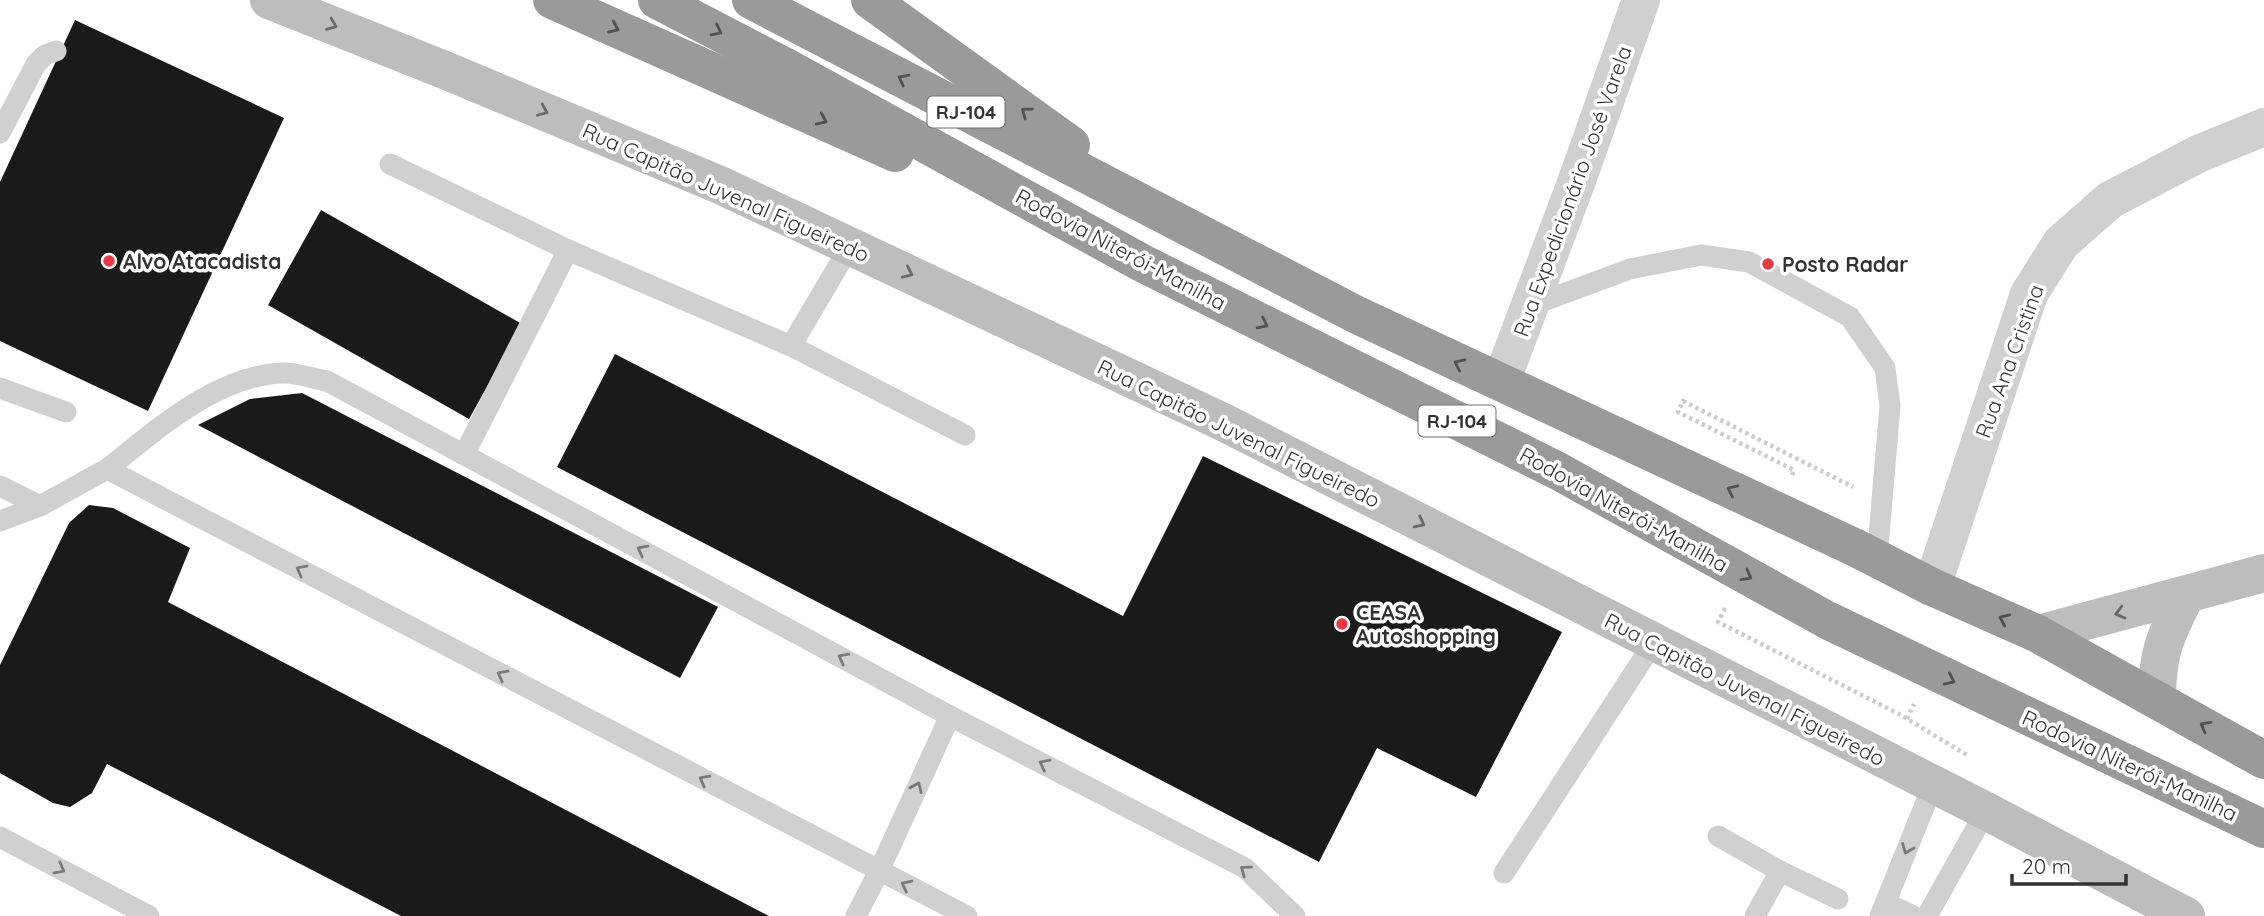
<svg xmlns="http://www.w3.org/2000/svg" width="2264" height="916" viewBox="0 0 2264 916" font-family="Quicksand,sans-serif">
	<style>
		.building { fill: #1a1a1a }
		.lines { fill: none; stroke-linecap: round; stroke-linejoin: round }
		.path { stroke: #cdcdcd; stroke-width: 4.5; stroke-dasharray: 3.5 3.5; stroke-linecap: butt }
		.lane { stroke: #d0d0d0; stroke-width: 21 }
		.street { stroke: #d0d0d0; stroke-width: 38 }
		.secondary { stroke: #bdbdbd; stroke-width: 38 }
		.highway { stroke: #9a9a9a; stroke-width: 38 }
		.oneway { stroke: #6a6a6a }
		.oneway2 { stroke: #525252 }
		.oneway3 { stroke: #7a7a7a }
		.poi-dot { fill: #e63946; stroke: #fff; stroke-width: 2.5 }
		.labels { text-anchor: middle; dominant-baseline: central; stroke-width: 7; stroke-linejoin: round; paint-order: stroke }
		.shield { fill: #fff; stroke: #707070; stroke-width: 2 }
		.shield-label { font-size: 19px; font-weight: bold; fill: #333 }
		.street-label { font-size: 21px; fill: #333; stroke: #fff }
		.poi-label { font-size: 21px; font-weight: bold; fill: #333; stroke: #fff; text-anchor: start }
	</style>
	<rect width="100%" height="100%" fill="#fff"/>
	<g class="building">
		<polygon points="75,20 284,118 148,411 0,341 0,182"/>
		<polygon points="321,210 522,324 469,419 268,305"/>
		<polygon points="615,354 1123,616 1203,456 1562,632 1476,797 1377,748 1319,862 557,467"/>
		<polygon points="302,393 718,607 680,678 198,425 250,399"/>
		<polygon points="89,505 113,508 190,548 168,602 769,916 401,916 107,764 92,793 70,807 53,803 0,773 0,665 69,523"/>
	</g>
	<g class="lines">
		<g class="path">
			<polyline points="1792,475 1794,470 1678,412 1683,401 1853,487"/>
			<polyline points="1725,608 1718,622 1899,714 1967,755"/>
			<polyline points="1907,719 1914,704"/>
		</g>
		<g class="lane">
			<polyline points="0,133 36,64 45,55 56,51"/>
			<polyline points="390,164 568,250"/>
			<polyline points="1530,306 1630,269 1701,255 1749,262 1850,317 1885,368 1890,406 1877,559"/>
			<polyline points="791,346 850,246"/>
			<polyline points="0,388 66,412"/>
			<polyline points="464,455 568,250 791,346 965,435"/>
			<path d="M107,469c50,-39 110,-95 178,-96 13,0 29,6 42,8l623,335 295,152 50,48"/>
			<polyline points="0,486 40,506"/>
			<polyline points="0,521 40,506 107,469 967,916"/>
			<polyline points="1718,836 1780,871 1838,899"/>
			<polyline points="0,837 149,916"/>
			<polyline points="1504,873 1654,642"/>
			<polyline points="1886,903 1913,916"/>
			<polyline points="856,916 879,871 950,716"/>
			<polyline points="1755,916 1780,871"/>
			<polyline points="1880,916 1933,785"/>
			<polyline points="1927,916 1986,811"/>
		</g>
		<g class="street">
			<polyline points="1501,382 1576,183 1641,0"/>
			<polyline points="1932,587 2029,294 2061,243 2110,200 2198,154 2264,127"/>
		</g>
		<g class="secondary">
			<polyline points="269,0 447,71 720,185 1223,422 1986,811 2186,916"/>
			<polyline points="2038,634 2264,573"/>
			<path d="M2157,700c0,-48 8,-63 29,-105"/>
		</g>
		<g class="highway">
			<polyline points="552,0 895,153"/>
			<polyline points="657,0 782,65 1142,263 1558,471 1827,620 2264,829"/>
			<polyline points="751,0 1357,315 1856,548 1932,587 2038,634 2264,760"/>
			<polyline points="870,0 1071,145"/>
		</g>
	</g>
	<defs><path id="oneway-chevron" d="M-2-3.5L2.5 0L-2 3.5" fill="none" stroke-width="1.6" stroke-linecap="round" stroke-linejoin="round" transform="scale(1.75)"/></defs>
	<g class="oneway">
		<use href="#oneway-chevron" transform="translate(332 25) rotate(22)"/>
		<use href="#oneway-chevron" transform="translate(543 111) rotate(23)"/>
		<use href="#oneway-chevron" transform="translate(908 273) rotate(25)"/>
		<use href="#oneway-chevron" transform="translate(1420 523) rotate(27)"/>
		<use href="#oneway-chevron" transform="translate(2120 613) rotate(165)"/>
	</g>
	<g class="oneway2">
		<use href="#oneway-chevron" transform="translate(614 28) rotate(24)"/>
		<use href="#oneway-chevron" transform="translate(717 31) rotate(27)"/>
		<use href="#oneway-chevron" transform="translate(903 79) rotate(-153)"/>
		<use href="#oneway-chevron" transform="translate(1026 112) rotate(-144)"/>
		<use href="#oneway-chevron" transform="translate(822 120) rotate(24)"/>
		<use href="#oneway-chevron" transform="translate(1263 324) rotate(27)"/>
		<use href="#oneway-chevron" transform="translate(1459 364) rotate(-155)"/>
		<use href="#oneway-chevron" transform="translate(1732 490) rotate(-155)"/>
		<use href="#oneway-chevron" transform="translate(1747 576) rotate(29)"/>
		<use href="#oneway-chevron" transform="translate(2004 619) rotate(-156)"/>
		<use href="#oneway-chevron" transform="translate(1950 680) rotate(25)"/>
		<use href="#oneway-chevron" transform="translate(2205 726) rotate(-151)"/>
	</g>
	<g class="oneway3">
		<use href="#oneway-chevron" transform="translate(642 550) rotate(-152)"/>
		<use href="#oneway-chevron" transform="translate(301 570) rotate(-152)"/>
		<use href="#oneway-chevron" transform="translate(843 658) rotate(-152)"/>
		<use href="#oneway-chevron" transform="translate(502 675) rotate(-152)"/>
		<use href="#oneway-chevron" transform="translate(1044 764) rotate(-153)"/>
		<use href="#oneway-chevron" transform="translate(704 780) rotate(-152)"/>
		<use href="#oneway-chevron" transform="translate(917 787) rotate(-66)"/>
		<use href="#oneway-chevron" transform="translate(1907 849) rotate(112)"/>
		<use href="#oneway-chevron" transform="translate(60 869) rotate(28)"/>
		<use href="#oneway-chevron" transform="translate(1245 870) rotate(-144)"/>
		<use href="#oneway-chevron" transform="translate(906 885) rotate(-153)"/>
	</g>
	<g class="poi-dot">
		<circle cx="109" cy="261" r="7"/>
		<circle cx="1768" cy="264" r="7"/>
		<circle cx="1342" cy="624" r="7"/>
	</g>
	<g class="labels">
		<g class="shield">
			<rect x="927.5" y="96.5" width="77" height="31" rx="5"/>
			<rect x="1418.5" y="405.5" width="77" height="31" rx="5"/>
		</g>
		<g class="shield-label">
			<text x="966" y="112">RJ-104</text>
			<text x="1457" y="421">RJ-104</text>
		</g>
		<g class="street-label">
			<text transform="translate(1572 191) rotate(-70)">Rua Expedicionário José Varela</text>
			<text transform="translate(726 192) rotate(24)">Rua Capitão Juvenal Figueiredo</text>
			<text transform="translate(1121 249) rotate(28)">Rodovia Niterói-Manilha</text>
			<text transform="translate(2009 361) rotate(-70)">Rua Ana Cristina</text>
			<text transform="translate(1239 433) rotate(26)">Rua Capitão Juvenal Figueiredo</text>
			<text transform="translate(1624 509) rotate(29)">Rodovia Niterói-Manilha</text>
			<text transform="translate(1745 689) rotate(27)">Rua Capitão Juvenal Figueiredo</text>
			<text transform="translate(2130 765) rotate(25)">Rodovia Niterói-Manilha</text>
		</g>
		<g class="poi-label">
			<text x="123" y="261">Alvo Atacadista</text>
			<text x="1782" y="264">Posto Radar</text>
			<text x="1356" y="612">CEASA<tspan x="1356" dy="24">Autoshopping</tspan></text>
		</g>
	</g>
	<path d="M2012 874v10h114v-10" fill="none" stroke="#333333" stroke-width="3.5"/>
	<text x="2022" y="874" font-size="21" fill="#333333" stroke="#ffffff" stroke-width="5" paint-order="stroke">20 m</text>
</svg>
